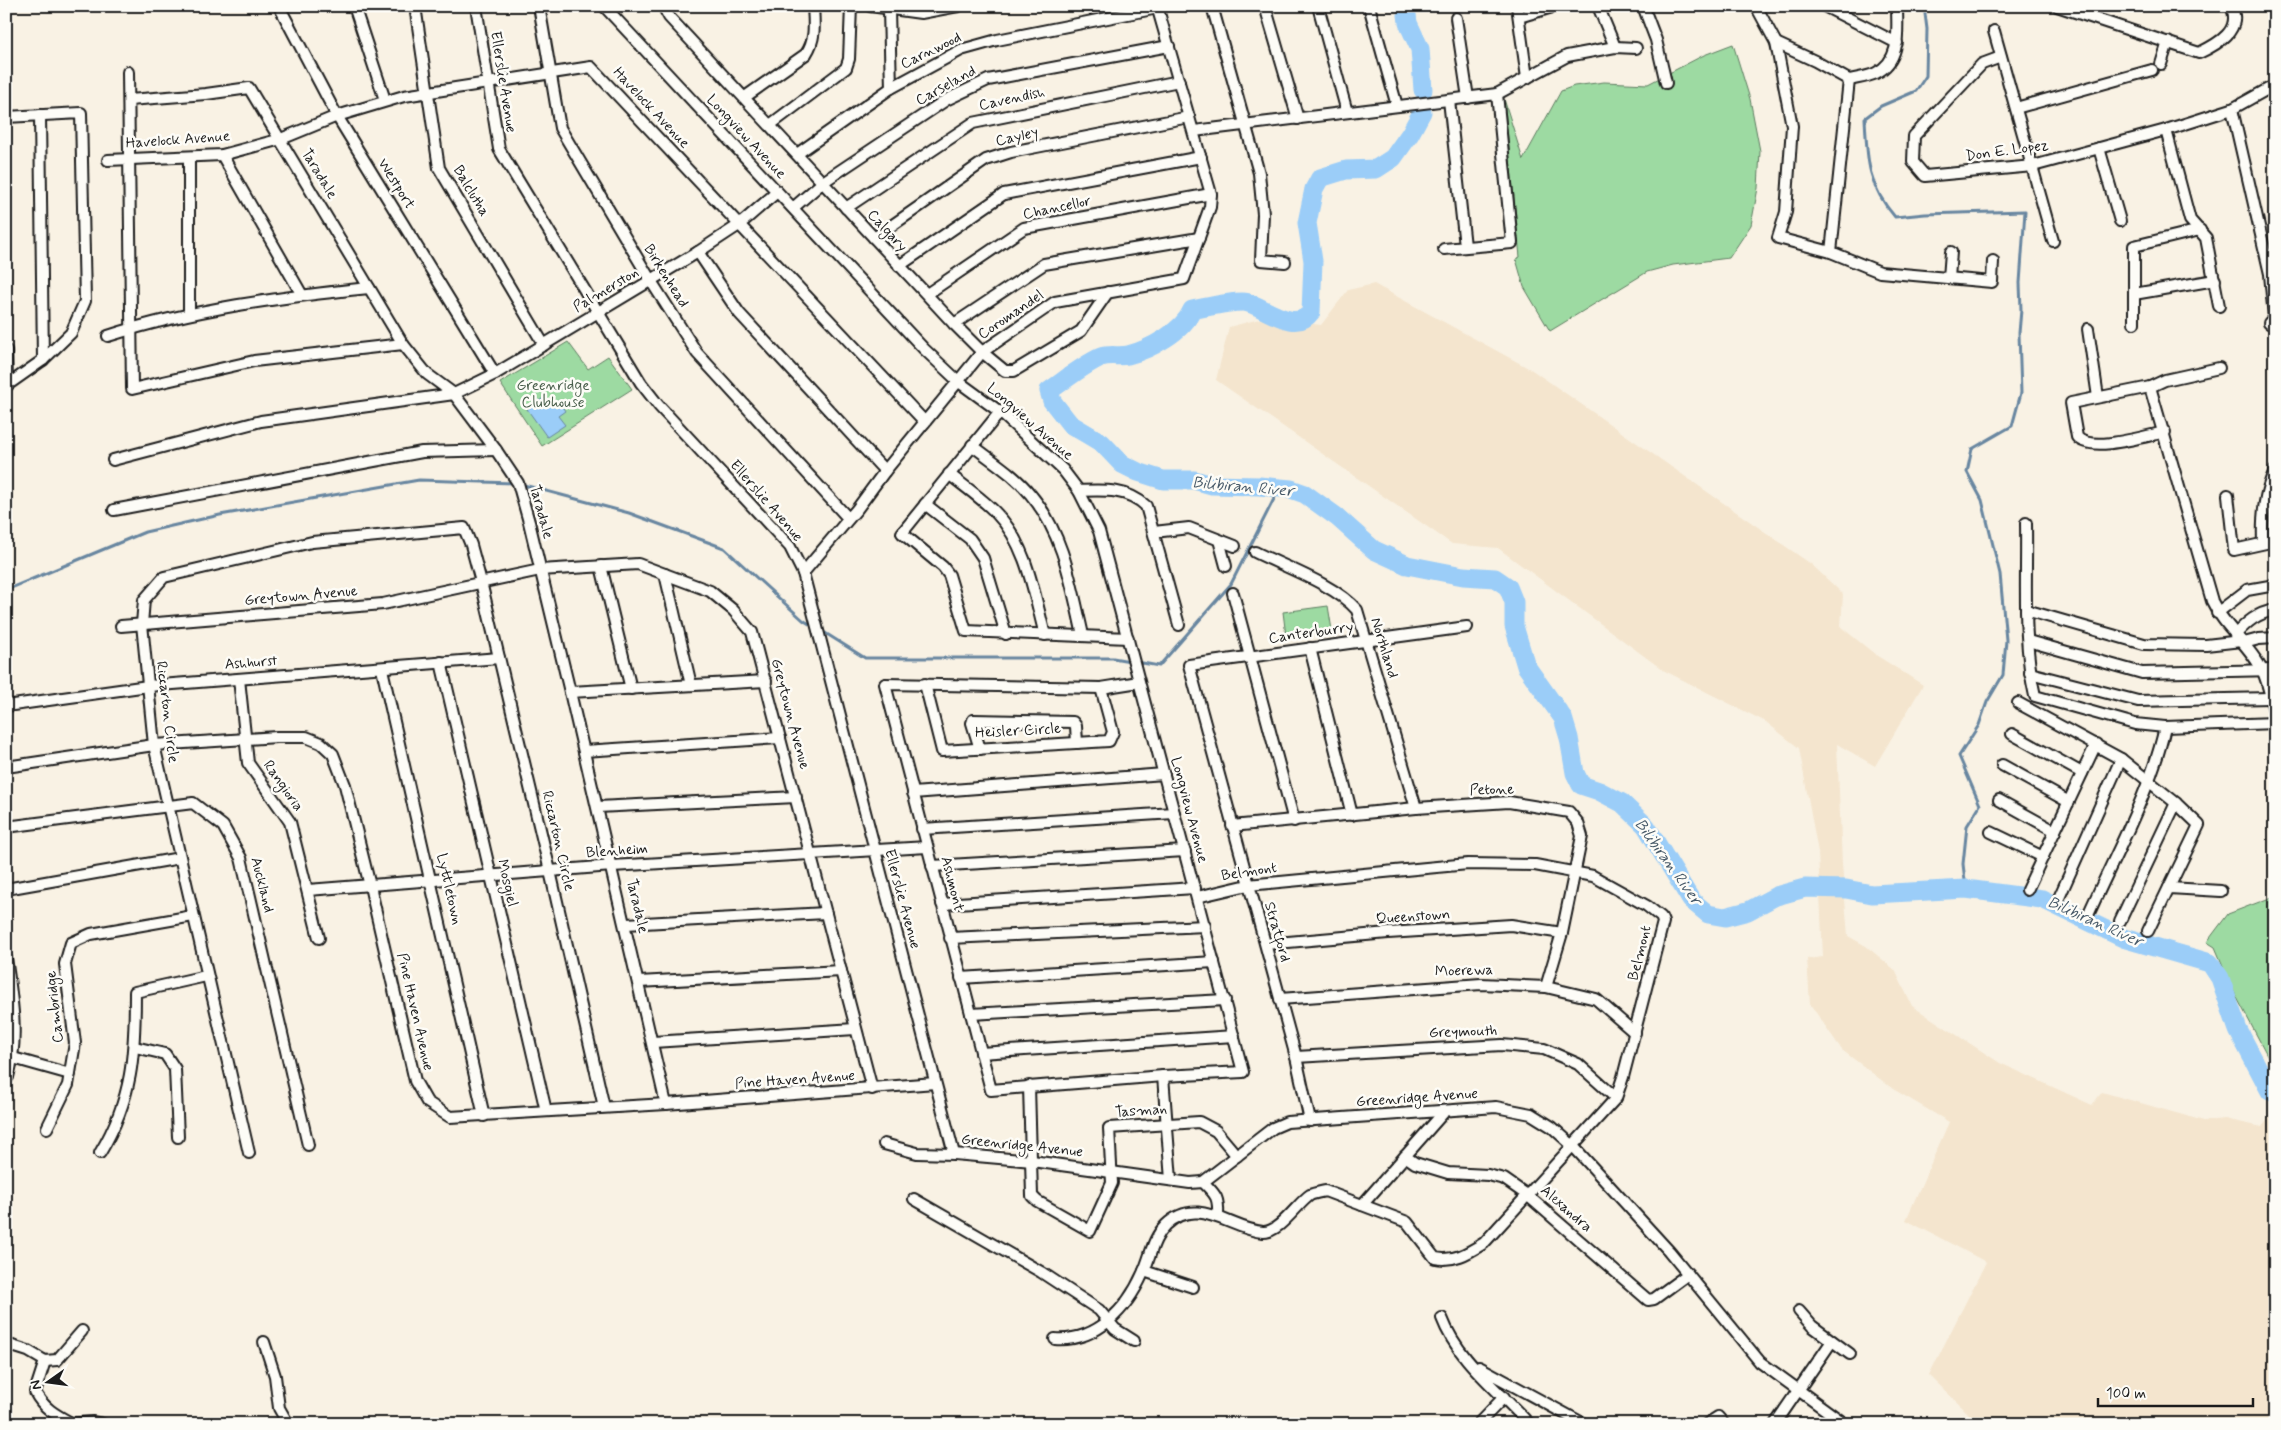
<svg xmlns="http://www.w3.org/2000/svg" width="2281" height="1430" viewBox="0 0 2281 1430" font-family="Mynerve,sans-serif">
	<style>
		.built { fill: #f4e5ce }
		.green { fill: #9ddaa2; stroke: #5c7b5f }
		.water { fill: #9bcdf8; stroke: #6886a0 }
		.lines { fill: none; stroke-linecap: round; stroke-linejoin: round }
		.stream { stroke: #6886a0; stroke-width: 3 }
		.river { stroke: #9bcdf8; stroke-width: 19 }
		.minor-casing { stroke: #1c1c1c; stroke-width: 14 }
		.minor { stroke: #fdfcf7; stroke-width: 10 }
		.labels { text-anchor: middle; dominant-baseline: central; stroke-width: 5; stroke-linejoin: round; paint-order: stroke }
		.street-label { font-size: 15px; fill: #1c1c1c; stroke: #fdfcf7 }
		.park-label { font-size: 15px; fill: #495e4b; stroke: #fdfcf7 }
		.water-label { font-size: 16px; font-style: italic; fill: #485a69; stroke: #fdfcf7 }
	</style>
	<rect width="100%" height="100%" fill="#f9f2e4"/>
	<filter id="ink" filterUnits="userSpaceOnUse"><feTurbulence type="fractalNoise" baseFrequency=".02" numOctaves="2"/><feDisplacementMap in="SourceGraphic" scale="10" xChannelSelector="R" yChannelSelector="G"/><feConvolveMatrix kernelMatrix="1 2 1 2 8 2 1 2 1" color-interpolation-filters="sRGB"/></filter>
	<g filter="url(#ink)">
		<polygon class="built" points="1374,284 1532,370 1811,564 1843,594 1841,627 1876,655 1923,685 1875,766 1837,744 1842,864 1848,936 1866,946 1895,970 1912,1006 2000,1063 2092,1105 2102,1092 2204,1121 2225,1119 2262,1127 2275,1110 2275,1424 1975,1424 1969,1414 1929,1375 1986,1262 1906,1220 1949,1122 1893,1089 1842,1050 1810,1004 1807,959 1823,957 1818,852 1799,748 1766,722 1663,670 1498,548 1452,544 1216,380 1229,327 1263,318 1321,325 1348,290"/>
		<g class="green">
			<polygon points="1733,44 1750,99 1760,151 1758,188 1751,225 1729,258 1673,265 1647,272 1550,331 1524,287 1516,259 1520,257 1504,99 1523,160 1561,91 1574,86 1604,82 1648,84 1704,55"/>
			<polygon points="568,342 588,369 608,356 632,389 542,446 500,383"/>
			<polygon points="1328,606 1332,630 1286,636 1283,612"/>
			<polygon points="2275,896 2275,1070 2235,994 2215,947 2207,942 2228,914"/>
		</g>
		<polygon class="water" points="545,397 551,405 558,400 565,411 558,416 565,425 547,437 527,409"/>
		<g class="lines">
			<g class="stream">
				<path d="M1924,6l3,23 -1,47 -10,15 -35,15 -16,12c2,40 2,67 30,99l30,-3 100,-3 -5,72 1,27 -2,23 2,60 -9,33 -40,23 -5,23 15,28 18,74 6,66 -3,35 -16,27 -8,23 -20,31 21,49 -13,21 -4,38 3,25"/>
				<polyline points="520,484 629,513 724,548 803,620 814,627"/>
				<polyline points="6,590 145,532 220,515 419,480 514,483"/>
				<polyline points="822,631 865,658 1113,658 1130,661"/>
				<polyline points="1137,662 1159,666 1231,584 1279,489"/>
			</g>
			<g class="river">
				<polyline points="1406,6 1408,23 1420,49 1423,90"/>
				<path d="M1422,112l-12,22 -17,24 -17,11 -30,1 -26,8 -6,11 -7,34 6,38 -2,51c-17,24 -51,-10 -68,-10 -17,0 -35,5 -51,8 -8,21 -43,40 -64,45 -9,2 -18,-1 -27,2 -18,8 -36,23 -52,34l3,10 18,23 32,19 20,21 16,8 25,8h31l18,5 47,1 32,3 14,5 32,23 37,33 33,15 56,11 32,2 13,9 6,15v24l12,40 37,52 6,20 6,35 6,12 18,6 23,12 24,23 45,74 17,14 17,3 23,-6 28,-15 29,-8 41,1 26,5 94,-5 76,10 81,39 87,25 10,15 18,52 32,61h5"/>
			</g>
			<defs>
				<g id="minor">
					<polyline points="279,6 337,116 495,374"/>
					<polyline points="354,6 385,100"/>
					<polyline points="415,6 439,168 544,345"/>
					<polyline points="476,6 499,149 641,383 659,406 790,547 803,573 954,1154"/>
					<polyline points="539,6 560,128 651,281 697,353 848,518"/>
					<polyline points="604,6 924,349 959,382 1000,412 1063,470 1079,491 1099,531 1243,1072 1163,1076 991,1090 885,684 1101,688 1139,682"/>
					<polyline points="663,6 669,17 954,324 982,352 1005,371 1014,371 1081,331 1108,292"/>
					<polyline points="870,6 921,13 958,6"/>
					<polyline points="1212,6 1259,173 1263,214 1261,260 1285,262"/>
					<polyline points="1265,6 1298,119"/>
					<polyline points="1318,6 1347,112"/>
					<polyline points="1369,6 1397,106"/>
					<polyline points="1517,6 1527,78"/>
					<polyline points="1598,6 1615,47"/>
					<polyline points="1643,6 1656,40 1666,83"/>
					<polyline points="1756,6 1776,43 1792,126 1786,212 1778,238 1831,252 1880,272 1992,282 1993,261"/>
					<polyline points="1824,6 1897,43"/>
					<path d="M2057,6l142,47c19,-9 44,-23 32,-47"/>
					<polyline points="889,10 891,88"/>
					<polyline points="1519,17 1556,6"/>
					<polyline points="1456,18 1468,98"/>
					<polyline points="1994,31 2053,241"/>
					<path d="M1776,43l39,18 34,19c8,-2 19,-3 27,-7 26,-13 21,-43 21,-67"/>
					<polyline points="2001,57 1982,64 1914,136 1913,162 1925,176 2033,166 2166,130 2232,109 2275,85"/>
					<polyline points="2161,64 2168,42"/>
					<polyline points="128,72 132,389 254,361 403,344"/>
					<path d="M745,97l61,-43c10,-15 8,-30 7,-48"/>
					<polyline points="129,100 206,94 249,88 403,344 427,374 454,394 496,450 518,483 529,522 570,692 666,1104"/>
					<polyline points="1449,100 1465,246"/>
					<polyline points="2016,108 2152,70"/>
					<polyline points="2232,109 2270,274 2274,318 2269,323 2275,325"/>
					<polyline points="40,115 43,360"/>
					<polyline points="6,117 81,113 85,301 71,333 43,360 6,386"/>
					<polyline points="770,125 846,68 849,59 851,6"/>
					<polyline points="2166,130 2190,220 2206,238 2219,306"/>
					<polyline points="1194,131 1497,94 1567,56 1615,47 1636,48"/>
					<polyline points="2099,148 2120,221"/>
					<polyline points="797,154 891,88 961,50 997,40 1158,8"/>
					<polyline points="222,155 302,295"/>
					<polyline points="189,157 189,314"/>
					<polyline points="108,160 222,155 281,139 337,116 404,96 591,67 925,422"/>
					<polyline points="793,208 823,182 946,100 988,80 1169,46"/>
					<polyline points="846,208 973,123 1179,81"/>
					<polyline points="874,238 986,160 1011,152 1189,117"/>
					<polyline points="1444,249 1512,243 1497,94"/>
					<polyline points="698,252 739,313 885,471"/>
					<polyline points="1831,252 1849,80"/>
					<polyline points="899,266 1004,194 1201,157"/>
					<polyline points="1949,278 1951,252"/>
					<polyline points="927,294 1024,228 1211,194"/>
					<polyline points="2134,294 2215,280"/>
					<polyline points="2134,323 2134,246 2200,230"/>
					<polyline points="954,324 1044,264 1199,238"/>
					<polyline points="2088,329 2098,397"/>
					<path d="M108,336c84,-27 173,-39 261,-48"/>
					<polyline points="6,350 7,386"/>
					<path d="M2150,387l62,214c12,26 37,43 50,69 7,13 9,31 13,45"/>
					<polyline points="1000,412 902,533 943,567 949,575 966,631 1128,638"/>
					<path d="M2165,432c-20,4 -74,21 -88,5l-6,-34 79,-16 15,-7 54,-12"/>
					<path d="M972,445c20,16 43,30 59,50 33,39 41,93 52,140"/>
					<polyline points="113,460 261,421 454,394 495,374 698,252 739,225 777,192"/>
					<path d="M949,474c16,13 34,25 48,40 30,31 37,80 48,121"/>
					<path d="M1079,491c24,-1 48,-3 67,15l33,119"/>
					<polyline points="2228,495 2234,550 2275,541"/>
					<polyline points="925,504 970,539 983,558 1006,634"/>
					<polyline points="114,510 422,452 496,450"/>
					<path d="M2026,523c1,57 -4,117 9,173l100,28 30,3 110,-4"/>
					<polyline points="1154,532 1189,528 1235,546"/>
					<polyline points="1219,540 1226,566"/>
					<path d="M2263,542c-1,-27 1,-48 12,-72"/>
					<path d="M1255,552c30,15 81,33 102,58l59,198"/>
					<polyline points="601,566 631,689"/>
					<polyline points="803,573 857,509 885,471 982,352 1055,302 1184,279 1210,207 1211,194 1157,6"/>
					<polyline points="665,574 691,685"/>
					<polyline points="1233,593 1294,821"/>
					<polyline points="2026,610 2144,644 2206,645 2241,641"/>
					<polyline points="2217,613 2247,590 2275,585"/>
					<polyline points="121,626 383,604 540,570 638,564 710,591 733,610 752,632 872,1089"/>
					<path d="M2235,635c12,-13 22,-22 40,-25"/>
					<polyline points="2028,641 2142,673 2275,670"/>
					<polyline points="2244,643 2259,639 2275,638"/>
					<polyline points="1310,648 1352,815"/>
					<polyline points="441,662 546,1111"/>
					<polyline points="382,669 484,1116"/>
					<polyline points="2030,673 2138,701 2270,698"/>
					<polyline points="239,679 248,763 290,822 319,938"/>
					<polyline points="925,684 942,751 1109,741 1113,732 1101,688"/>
					<polyline points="570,692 766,681"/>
					<polyline points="2018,703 2121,759 2176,803 2199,825 2148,931"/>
					<polyline points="6,706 148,686 499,658"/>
					<polyline points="2012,734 2082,773"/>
					<polyline points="980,749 972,723 973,720 1073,722 1076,726 1077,743"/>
					<polyline points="584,751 780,738"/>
					<polyline points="2002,765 2069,802"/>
					<polyline points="6,767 154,745 277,737 306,737 321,743 333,754 345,785 370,886 415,1081 427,1102 450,1117 666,1104 935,1083"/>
					<polyline points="913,793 1164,774"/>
					<polyline points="1999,800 2055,831"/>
					<polyline points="598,807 796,797"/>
					<polyline points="1232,826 1416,808 1509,802 1569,812 1578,823 1582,836 1562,933 1546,987"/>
					<polyline points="6,827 193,803 223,826 241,858 308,1145"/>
					<polyline points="922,829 1174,813"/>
					<polyline points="1991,832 2043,857"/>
					<polyline points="932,866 1185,851"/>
					<polyline points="2169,888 2221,891"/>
					<polyline points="6,889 180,858"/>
					<polyline points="308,890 612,866 927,847"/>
					<polyline points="2027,890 2096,744"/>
					<polyline points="2058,900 2121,759"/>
					<polyline points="942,904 1195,888"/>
					<path d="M2089,913c26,-58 63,-125 76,-186"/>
					<polyline points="2120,921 2176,803"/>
					<polyline points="626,924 826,913"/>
					<polyline points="950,938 1205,926"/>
					<polyline points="1266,944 1388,933 1511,925 1562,933"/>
					<path d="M6,958c6,40 13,80 2,119"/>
					<polyline points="961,978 1214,962"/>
					<polyline points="639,982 841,971"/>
					<polyline points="1280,999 1481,984 1546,987 1596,999 1635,1033"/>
					<polyline points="971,1014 1225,1000"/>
					<polyline points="653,1042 855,1029"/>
					<polyline points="135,1047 165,1054 175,1069 178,1137"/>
					<polyline points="981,1053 1234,1036"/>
					<polyline points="1296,1057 1502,1045 1544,1049 1578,1064 1616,1098"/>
					<polyline points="13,1058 70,1074"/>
					<polyline points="1163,1076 1171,1180"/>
					<polyline points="1029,1086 1032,1196 1037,1201 1090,1231 1112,1183 1109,1128 1199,1122 1216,1131 1237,1156"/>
					<polyline points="1310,1121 1296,1057 1189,665 1467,627"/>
					<polyline points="47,1128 68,1085 75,1043 65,964 71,943 91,934 193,916"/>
					<polyline points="884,1144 917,1153 954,1154 1032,1161 1190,1183 1203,1182 1273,1128 1287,1122 1496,1107 1531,1114 1552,1127 1573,1146 1669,1251 1760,1362 1845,1424"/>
					<path d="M100,1153c33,-55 35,-99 35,-161l71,-16"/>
					<polyline points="249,1153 154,745 142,624 144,600 164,577 312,542 464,528 471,545 481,582 550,871 604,1107"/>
					<polyline points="1405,1156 1415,1163 1448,1173 1488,1175 1504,1179 1527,1195 1648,1300 1654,1299 1688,1274"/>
					<path d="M1203,1182c13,13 16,15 15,34"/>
					<polyline points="914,1199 1041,1272 1099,1310 1115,1329 1134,1341"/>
					<polyline points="1362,1205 1445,1111"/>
					<polyline points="1144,1271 1193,1287"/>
					<polyline points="1799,1311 1812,1326 1850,1354"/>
					<path d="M1442,1318c16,43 57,72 87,106"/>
					<path d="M1055,1339c42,3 72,-30 88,-66 8,-17 9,-34 23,-48 32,-31 65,5 97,7 16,1 35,-29 47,-37 4,-2 11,-3 15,-4l82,31 28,36c19,4 33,-5 49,-15l132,-145 7,-21 40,-155 -2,-5 -14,-11 -54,-30 -58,-11 -67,-1 -220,21 -51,12"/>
					<polyline points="264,1342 275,1376 279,1408 288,1424"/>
					<polyline points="6,1344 28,1351 45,1361 57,1360 82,1331"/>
					<path d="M45,1361l-10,31c8,16 21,23 36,31"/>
					<polyline points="1479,1367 1584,1424"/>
					<polyline points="68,1424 93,1422 103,1424"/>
					<polyline points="1478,1424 1504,1397"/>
					<polyline points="1707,1424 1718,1417 1724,1424"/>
					<polyline points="1775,1424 1832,1341"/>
				</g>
			</defs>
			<use href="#minor" class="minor-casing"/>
			<use href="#minor" class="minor"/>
		</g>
	</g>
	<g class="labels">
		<g class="street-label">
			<text transform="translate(931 51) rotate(-26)">Carnwood</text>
			<text transform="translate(503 82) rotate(81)">Ellerslie Avenue</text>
			<text transform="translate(946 86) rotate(-29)">Carseland</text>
			<text transform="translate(1012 99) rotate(-12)">Cavendish</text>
			<text transform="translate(651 108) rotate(47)">Havelock Avenue</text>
			<text transform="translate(746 137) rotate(47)">Longview Avenue</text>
			<text transform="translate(1017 137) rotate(-13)">Cayley</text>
			<text transform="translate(178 140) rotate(-4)">Havelock Avenue</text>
			<text transform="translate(2007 151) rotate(-8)">Don E. Lopez</text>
			<text transform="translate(319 174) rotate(59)">Taradale</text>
			<text transform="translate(396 184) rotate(58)">Westport</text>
			<text transform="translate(471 191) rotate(59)">Balclutha</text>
			<text transform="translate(1057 208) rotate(-12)">Chancellor</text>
			<text transform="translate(887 231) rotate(47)">Calgary</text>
			<text transform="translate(666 276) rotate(58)">Birkenhead</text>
			<text transform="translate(606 290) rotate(-31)">Palmerston</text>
			<text transform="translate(1011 315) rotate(-34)">Coromandel</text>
			<text transform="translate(1030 422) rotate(41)">Longview Avenue</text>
			<text transform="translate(766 501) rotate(49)">Ellerslie Avenue</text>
			<text transform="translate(541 512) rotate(75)">Taradale</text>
			<text transform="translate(301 596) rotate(-5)">Greytown Avenue</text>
			<text transform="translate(1311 633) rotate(-8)">Canterburry</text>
			<text transform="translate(1384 648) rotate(73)">Northland</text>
			<text transform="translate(251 663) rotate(-4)">Ashhurst</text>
			<text transform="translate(167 712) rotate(83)">Riccarton Circle</text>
			<text transform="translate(790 714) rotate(75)">Greytown Avenue</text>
			<text transform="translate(1018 731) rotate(-3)">Heisler Circle</text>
			<text transform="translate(283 786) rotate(55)">Rangioria</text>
			<text transform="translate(1492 790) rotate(-1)">Petone</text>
			<text transform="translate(1189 810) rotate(75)">Longview Avenue</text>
			<text transform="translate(558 841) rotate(77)">Riccarton Circle</text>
			<text transform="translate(617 851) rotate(-4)">Blenheim</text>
			<text transform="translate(1249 872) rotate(-9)">Belmont</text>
			<text transform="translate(507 883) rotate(77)">Mosgiel</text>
			<text transform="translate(952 884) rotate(76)">Ashmont</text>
			<text transform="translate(262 885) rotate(76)">Auckland</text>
			<text transform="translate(449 889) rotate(77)">Lyttletown</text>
			<text transform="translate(902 899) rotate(75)">Ellerslie Avenue</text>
			<text transform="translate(637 906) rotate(77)">Taradale</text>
			<text transform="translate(1413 917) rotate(-4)">Queenstown</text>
			<text transform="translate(1277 932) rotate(74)">Stratford</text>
			<text transform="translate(1640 953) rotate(-76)">Belmont</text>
			<text transform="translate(1464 971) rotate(-2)">Moerewa</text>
			<text transform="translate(55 1007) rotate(-96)">Cambridge</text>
			<text transform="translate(415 1012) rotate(77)">Pine Haven Avenue</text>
			<text transform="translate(1463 1032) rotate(-2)">Greymouth</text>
			<text transform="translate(795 1080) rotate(-4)">Pine Haven Avenue</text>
			<text transform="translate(1417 1098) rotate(-4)">Greenridge Avenue</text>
			<text transform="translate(1141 1111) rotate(-4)">Tasman</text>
			<text transform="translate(1022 1146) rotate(6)">Greenridge Avenue</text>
			<text transform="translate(1566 1209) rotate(41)">Alexandra</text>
		</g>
		<g class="park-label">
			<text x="553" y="386">Greenridge<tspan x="553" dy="17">Clubhouse</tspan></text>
		</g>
		<g class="water-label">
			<text transform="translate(1243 487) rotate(5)">Bilibiran River</text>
			<text transform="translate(1668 862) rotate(54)">Bilibiran River</text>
			<text transform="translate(2095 922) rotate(24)">Bilibiran River</text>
		</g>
	</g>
	<rect width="2281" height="1430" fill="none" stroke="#fdfcf7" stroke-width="25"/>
	<rect x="12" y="12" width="2256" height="1405" fill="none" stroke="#1c1c1c" stroke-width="2" filter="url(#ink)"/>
	<g transform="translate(48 1382) rotate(256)" stroke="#fdfcf7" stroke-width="4" paint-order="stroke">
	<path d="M0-4L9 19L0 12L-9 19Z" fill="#1c1c1c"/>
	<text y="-8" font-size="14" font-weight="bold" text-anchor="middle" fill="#1c1c1c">N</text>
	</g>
	<path d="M2098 1398v8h155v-8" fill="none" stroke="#1c1c1c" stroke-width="2.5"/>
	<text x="2106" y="1398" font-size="15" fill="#1c1c1c" stroke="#fdfcf7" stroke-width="4" paint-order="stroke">100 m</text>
</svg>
